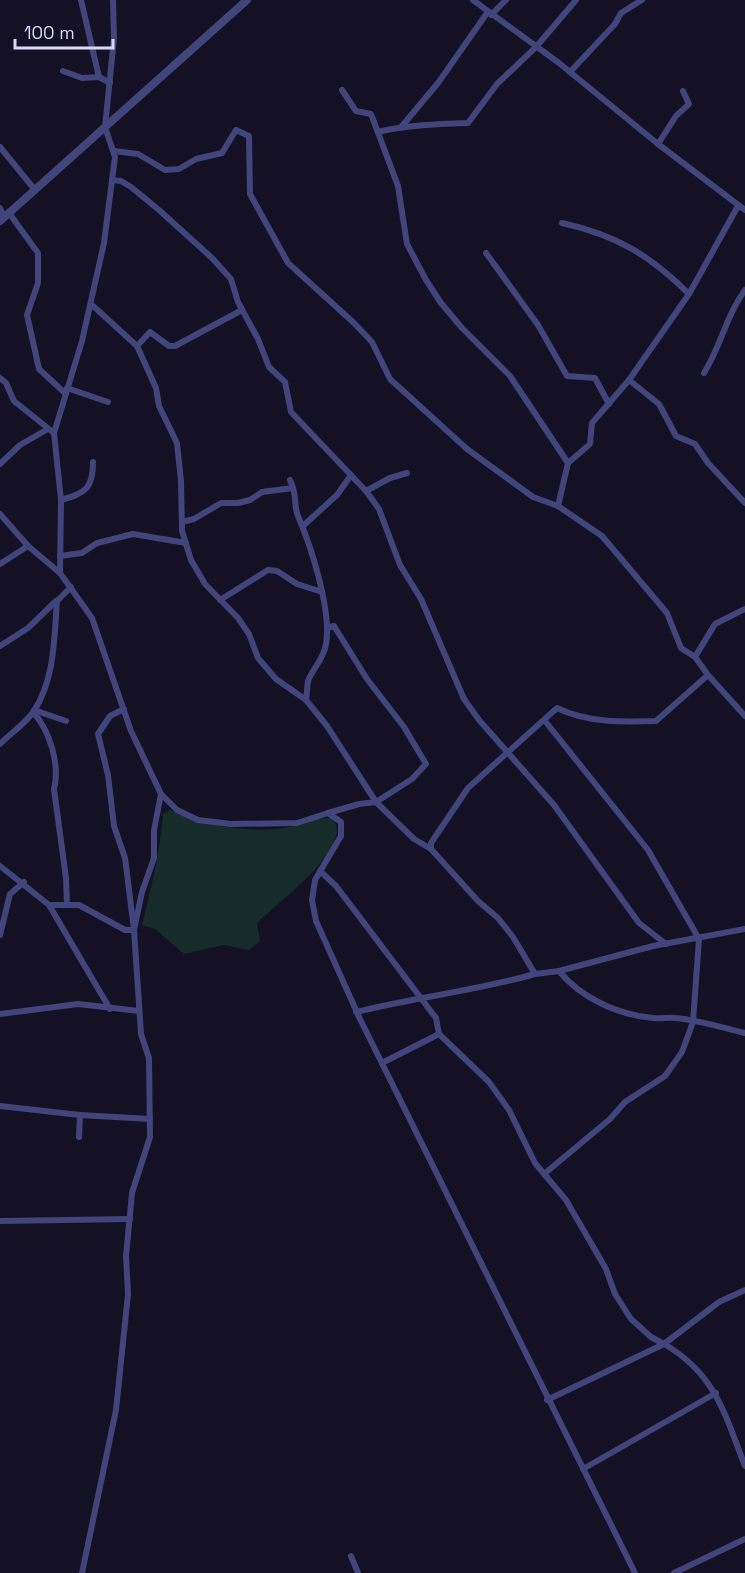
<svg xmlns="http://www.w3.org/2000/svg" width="745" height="1573" viewBox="0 0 745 1573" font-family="'Space Grotesk',sans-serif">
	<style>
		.green { fill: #152c2a }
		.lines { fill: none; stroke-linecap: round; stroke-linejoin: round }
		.minor { stroke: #42447c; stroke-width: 6 }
		.tertiary { stroke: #42447c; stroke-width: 8 }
	</style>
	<rect width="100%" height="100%" fill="#131123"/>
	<path class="green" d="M170,810c33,16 83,24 119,17 15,-3 30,-12 45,-8 18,30 -58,85 -77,104l3,19 -11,8 -25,-5 -40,9 -29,-25 -13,-4c9,-36 18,-73 21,-111z"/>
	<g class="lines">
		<g class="minor">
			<polyline points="81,0 99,77 110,83"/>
			<polyline points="113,0 114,38 105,127 115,157 104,243 82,341 54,433 61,500 60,573 92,618 131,731 161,794 177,810 198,820 231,824 297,823 328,813 341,822 341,836 315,880 312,900 316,921 360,1019 635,1573"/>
			<polyline points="473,0 559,63 658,144 745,210"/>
			<polyline points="491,15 506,0"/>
			<polyline points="63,71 82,78 99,77"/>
			<polyline points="570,72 615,24 621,13 642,0"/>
			<polyline points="342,90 356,111 371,114 398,186 407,244 426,280 441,303 462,328 510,376 568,463"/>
			<polyline points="402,126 438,83 487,13"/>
			<path d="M378,132c29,-7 60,-8 90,-9l29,-39 39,-37 40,-47"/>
			<polyline points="658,144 676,116 689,104 683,91"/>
			<polyline points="0,147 35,190"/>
			<polyline points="114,151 138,154 165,170 179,169 196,159 222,153 236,130 249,136 250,194 288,263 354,323 372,342 390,379 467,449 533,497 558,506 602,536 667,613 681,648 695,657 715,624 745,609"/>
			<polyline points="112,180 121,181 131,187 159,210 212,258 231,279 238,302 258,339 269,367 285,382 291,412 366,491 379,509 400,565 421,599 464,699 479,720 554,805 639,923 666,944"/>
			<polyline points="0,208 4,217"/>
			<polyline points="9,213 38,253 38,283 27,315 39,369 66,394"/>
			<path d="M562,223c54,12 88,32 127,71"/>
			<polyline points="486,253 538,325 567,376 595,378 609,404"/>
			<path d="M91,304l46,42 19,42 3,18 18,37 4,38 1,50 9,29 14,24 33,34 11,16 9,24 18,21 30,21 21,26 49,76 38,37 17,10 47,52 20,17 15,19 22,37 24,-3c22,27 59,44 94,47 8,1 16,-1 23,0 23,2 47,10 69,15"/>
			<polyline points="137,346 150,332 169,346 175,346 242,310"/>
			<path d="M704,373c17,-27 22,-57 41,-83"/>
			<polyline points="0,378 6,383 14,401 54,433"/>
			<polyline points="629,380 659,404 676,436 695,444 708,463 745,503"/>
			<polyline points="67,388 108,402"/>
			<polyline points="0,464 20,445 48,429"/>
			<path d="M290,480c8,16 3,25 8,36 13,30 34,95 28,128 -2,15 -13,24 -18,37 -1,6 -1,13 -2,19"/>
			<polyline points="366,491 390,478 407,473"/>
			<path d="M61,500c24,-7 32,-11 32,-38"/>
			<polyline points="558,506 568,463 590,444 592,423 629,380 689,294 738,206"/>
			<polyline points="0,514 28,546 60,573"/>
			<polyline points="182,522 194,519 221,503 238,503 250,500 262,492 293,488"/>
			<polyline points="304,525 337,495 351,475"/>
			<polyline points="60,556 82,553 97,543 133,534 186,543"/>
			<polyline points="0,564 28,546"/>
			<polyline points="220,600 268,570 277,571 297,584 322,592"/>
			<polyline points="327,628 334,626 367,679 404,727 426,764 412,779 376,802 359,804 328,813"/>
			<polyline points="0,646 28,628 56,601"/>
			<polyline points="708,675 745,716"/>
			<polyline points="34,710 66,721"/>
			<path d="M33,712c17,19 27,52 21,77l12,89 1,27"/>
			<path d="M0,744c10,-10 26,-21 34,-33 21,-33 20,-72 23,-110l14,-14"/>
			<path d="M431,849v-6l37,-55 89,-80c31,15 65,14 99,13l52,-46 -13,-18"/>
			<polyline points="0,866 49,905 79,905 125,930 134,930 125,858 114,826 108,775 98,734 110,716 124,709"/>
			<polyline points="320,871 336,886 436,1018 439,1034"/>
			<polyline points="49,905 110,1009"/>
			<polyline points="0,935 10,894 24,882"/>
			<polyline points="559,971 653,946 745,929"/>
			<path d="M356,1012c60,-15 119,-21 179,-38"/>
			<polyline points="0,1014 78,1004 139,1011"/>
			<polyline points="382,1063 439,1034 489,1082 509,1110 535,1163 566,1200 606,1269 615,1294 631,1319 651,1337 664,1344 719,1302 745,1290"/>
			<polyline points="0,1106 80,1115 79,1137"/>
			<polyline points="80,1115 150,1119"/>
			<polyline points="544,1174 610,1119 625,1102 665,1076 682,1052 693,1022 699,939 648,850 545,721"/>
			<polyline points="0,1221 130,1219"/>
			<path d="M547,1400l117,-56c52,30 61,71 81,122"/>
			<polyline points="583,1469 716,1393"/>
			<polyline points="351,1556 358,1573"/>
			<polyline points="82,1573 116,1410 128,1294 126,1256 132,1193 150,1137 149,1058 141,1034 134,930 142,892 154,858 154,830 161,794"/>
			<polyline points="674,1573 745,1539"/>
		</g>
		<polyline class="tertiary" points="0,221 247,0"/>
	</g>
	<path d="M15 39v9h98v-9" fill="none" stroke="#dad8fa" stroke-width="3"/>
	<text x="24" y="39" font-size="18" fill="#dad8fa" stroke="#131123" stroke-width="4.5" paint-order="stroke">100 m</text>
</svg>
